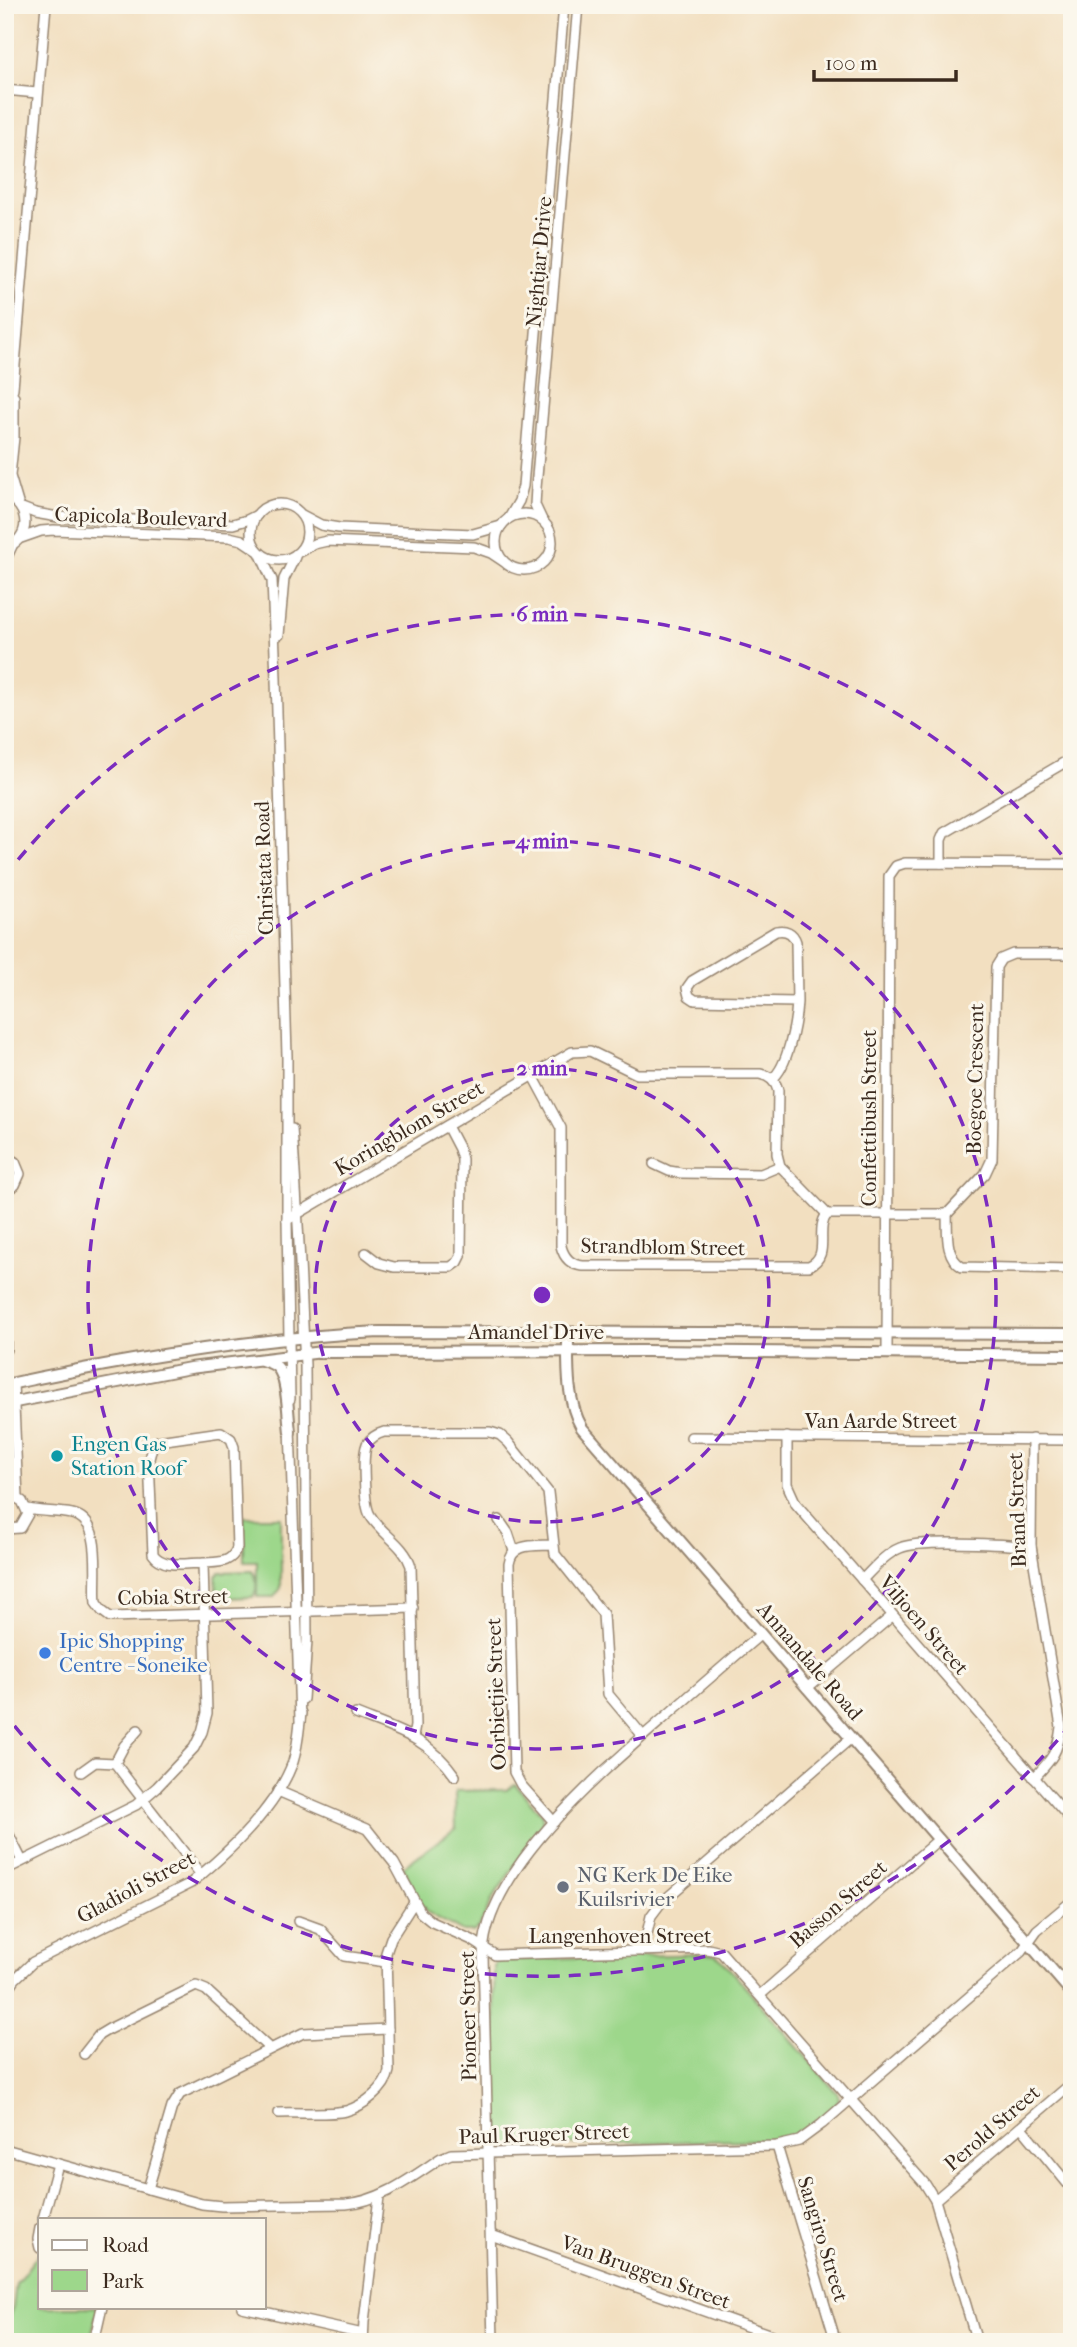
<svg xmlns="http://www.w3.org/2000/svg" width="1077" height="2347" viewBox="0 0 1077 2347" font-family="'IM FELL French Canon',serif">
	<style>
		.green { fill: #9dd78b; stroke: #6c8054; stroke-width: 2 }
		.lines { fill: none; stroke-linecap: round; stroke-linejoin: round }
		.stream { stroke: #6eb8e7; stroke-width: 2.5 }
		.minor-casing { stroke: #96846f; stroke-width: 12 }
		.tertiary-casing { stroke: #96846f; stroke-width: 14 }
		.minor { stroke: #fff; stroke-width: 9 }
		.tertiary { stroke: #fff; stroke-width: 10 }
		.ring { fill: none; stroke: #7b2cbf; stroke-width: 3.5; stroke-dasharray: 12 9 }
		.culture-dot { fill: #0f9aa8; stroke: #fbf7ec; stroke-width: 2.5 }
		.shop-dot { fill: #3f7fe0; stroke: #fbf7ec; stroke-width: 2.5 }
		.worship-dot { fill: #6b7280; stroke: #fbf7ec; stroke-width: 2.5 }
		.labels { text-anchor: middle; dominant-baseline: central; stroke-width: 6; stroke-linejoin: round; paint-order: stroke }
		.street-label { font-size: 21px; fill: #3b2a1e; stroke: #fbf7ec }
		.culture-label { font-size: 21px; fill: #0d838f; stroke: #fbf7ec; text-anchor: start }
		.shop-label { font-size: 21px; fill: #366cbe; stroke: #fbf7ec; text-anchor: start }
		.worship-label { font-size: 21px; fill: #5b616d; stroke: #fbf7ec; text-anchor: start }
		.centre { fill: #7b2cbf; stroke: #fbf7ec; stroke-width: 3.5 }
		.ring-label { font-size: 21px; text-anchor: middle; font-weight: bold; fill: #7b2cbf; stroke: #fbf7ec; stroke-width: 6; stroke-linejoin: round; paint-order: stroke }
	</style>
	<rect width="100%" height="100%" fill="#fbf7ec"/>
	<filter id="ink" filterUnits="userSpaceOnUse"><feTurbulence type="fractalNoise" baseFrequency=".0143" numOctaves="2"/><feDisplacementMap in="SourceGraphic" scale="14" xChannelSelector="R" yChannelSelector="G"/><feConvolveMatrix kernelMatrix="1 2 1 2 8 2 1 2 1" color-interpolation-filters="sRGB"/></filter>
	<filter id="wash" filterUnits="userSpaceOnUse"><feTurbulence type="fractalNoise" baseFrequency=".00686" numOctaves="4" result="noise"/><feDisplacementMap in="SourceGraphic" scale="28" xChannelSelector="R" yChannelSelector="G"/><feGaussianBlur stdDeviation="1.57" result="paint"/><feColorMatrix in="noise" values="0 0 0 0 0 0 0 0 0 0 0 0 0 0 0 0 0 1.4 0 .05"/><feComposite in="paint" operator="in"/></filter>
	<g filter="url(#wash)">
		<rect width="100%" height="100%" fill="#f2dfc0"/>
		<g class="green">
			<polygon points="244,1517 281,1517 281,1588 274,1597 257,1597 257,1562 244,1562"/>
			<path d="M252,1571c5,5 6,20 1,26l-31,1 -5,-4 -1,-17 4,-5z"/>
			<polygon points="515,1784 542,1815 543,1824 493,1898 480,1926 473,1932 463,1932 427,1912 420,1903 403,1867 456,1828 455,1791 507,1790"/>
			<polygon points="707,1954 715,1955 722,1960 838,2094 839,2100 836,2105 801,2135 790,2139 501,2146 497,2141 494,1964 501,1960"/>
			<polygon points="39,2253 40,2307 98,2307 90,2342 5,2342 5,2325 13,2307 16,2284"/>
		</g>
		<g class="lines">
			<polyline class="stream" points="1072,205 1068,218 1072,227"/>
		</g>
	</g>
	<g filter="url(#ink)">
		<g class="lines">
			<defs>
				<g id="minor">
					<polyline points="5,90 37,93"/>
					<polyline points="14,397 14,437 10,476 18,503"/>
					<polyline points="5,425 13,388 46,5"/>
					<path d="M5,496c26,10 27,43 0,52"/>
					<circle cx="279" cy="532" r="28"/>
					<polyline points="22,508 35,513 58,517 233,524 247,520 257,515"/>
					<circle cx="524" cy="542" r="28"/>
					<polyline points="302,515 321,525 339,528 473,534 501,526"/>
					<polyline points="509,518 519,501 523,486 564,5"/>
					<polyline points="542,520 535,505 536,488 578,5"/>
					<polyline points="21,538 41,531 54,530 229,537 242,540 257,550"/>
					<polyline points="301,551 314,544 327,541 474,547 491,553 503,561"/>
					<polyline points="261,555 272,580 276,678 287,1056 287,1220 290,1399"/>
					<polyline points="5,561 12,546"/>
					<polyline points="279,635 284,579 295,557"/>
					<polyline points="941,863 941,840 944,833 1072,758"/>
					<path d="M533,1076l28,52v118c3,12 10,19 22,20h226c23,-11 5,-35 18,-52"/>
					<path d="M772,1079c16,-12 24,-57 25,-77l-102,-2 -6,-4 -2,-8 5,-7 84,-50c9,-2 17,1 20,11l1,60"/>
					<path d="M292,1129c6,79 9,157 13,236l2,275 -4,59"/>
					<polyline points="5,1142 10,1158"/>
					<polyline points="5,1156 15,1162 20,1174 15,1185 5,1191"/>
					<polyline points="654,1164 669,1171 681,1173 761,1174 780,1166"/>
					<path d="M947,1214c1,18 -3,42 15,53l110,2"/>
					<path d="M287,1220l285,-168 18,-1 47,23h123c10,2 16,7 18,17l-1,63 3,12 47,48h120l38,-40 7,-15 4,-192 5,-8 12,-5h59"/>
					<polyline points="366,1253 379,1263 394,1267 451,1267 458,1262 461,1256 462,1159 459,1149 447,1126"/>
					<polyline points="887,1353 889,876 896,866 905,863 1072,864"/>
					<polyline points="13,1383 18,1498"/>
					<polyline points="290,1427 300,1719"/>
					<polyline points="691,1437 1072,1440"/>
					<polyline points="787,1437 787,1484 796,1504 1072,1821"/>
					<path d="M1032,1439l-1,107 30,181c-3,26 -10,33 -27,51"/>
					<polyline points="5,1498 14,1497 22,1501 28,1514 20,1528 5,1529"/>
					<path d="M28,1509c14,3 30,2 44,5 33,6 21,64 24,89l6,8 8,6 303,-9"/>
					<polyline points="499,1520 508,1533 514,1551"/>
					<path d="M552,1545c-17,1 -40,-3 -43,19l5,208 7,13 33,37"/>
					<path d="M862,1580c11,-11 23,-26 38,-32 22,-9 102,-3 131,-2"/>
					<polyline points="807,1688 892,1616"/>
					<path d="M356,1714c40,16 73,24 99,62"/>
					<path d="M138,1730l-14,16 -9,17c28,38 58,74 86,112"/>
					<path d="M413,1737l2,-11 -4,-160c-7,-22 -30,-32 -41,-51 -6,-10 -8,-60 -3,-71 4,-7 10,-10 17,-12h106l10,3 8,7 40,50 7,62 48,60 5,80 35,42"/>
					<polyline points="81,1772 95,1762 115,1763"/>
					<polyline points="278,1791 367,1829 394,1863 421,1913 432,1922 472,1940 495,1955 708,1949 721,1952 925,2184 935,2200 977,2342"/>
					<polyline points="5,1827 22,1861"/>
					<path d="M5,1870l131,-65 21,-18 37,-39 8,-16 5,-19 -4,-150c-16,0 -40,6 -50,-9l-4,-95 3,-12 6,-6 63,-9 10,7 3,8 3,101c-6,16 -19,14 -34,15"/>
					<polyline points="298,1921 320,1929 344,1956 386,1962"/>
					<polyline points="643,1951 651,1916 660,1904 851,1738"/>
					<path d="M5,1994l10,-15 18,-17 158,-79c37,-30 85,-75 102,-121 5,-16 6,-32 8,-49"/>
					<polyline points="760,1995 939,1839"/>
					<polyline points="84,2054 99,2035 109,2029 196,1986 206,1990 269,2048"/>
					<path d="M279,2113c21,-1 46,2 67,-2 17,-5 40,-22 43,-40l-3,-118 5,-15 23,-36"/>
					<polyline points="1021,2127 1072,2189"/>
					<polyline points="777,2146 836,2342"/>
					<path d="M5,2149l197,55 20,2 124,-2c36,-3 66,-27 95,-46l10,-4 326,-8 22,-5 23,-17 200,-173 15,-21 35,-29"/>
					<polyline points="148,2189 172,2107 180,2094 303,2033 388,2029"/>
					<polyline points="935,2200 1072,2083"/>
					<polyline points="43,2219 58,2164"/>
					<polyline points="40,2228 38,2239 40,2248"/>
					<polyline points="491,2235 791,2342"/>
					<polyline points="242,2307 363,2334"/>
					<polyline points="94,2342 102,2307"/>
					<polyline points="363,2342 364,2322 379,2197"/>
					<path d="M493,2342l-10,-387c2,-85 120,-184 181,-237 32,-28 64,-56 97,-84"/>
				</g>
				<g id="tertiary">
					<polyline points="5,1331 5,1349"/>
					<path d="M568,1333c0,32 -2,67 14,95l490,565"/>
					<path d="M262,1360c5,2 11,3 15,7 11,10 11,50 13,65"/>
					<path d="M5,1385c124,-27 248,-47 375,-53l692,2"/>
					<polyline points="5,1404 190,1368 322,1352 645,1351 1072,1355"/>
				</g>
			</defs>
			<use href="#minor" class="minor-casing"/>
			<use href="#tertiary" class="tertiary-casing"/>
			<use href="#minor" class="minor"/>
			<use href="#tertiary" class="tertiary"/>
		</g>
	</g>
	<g class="ring">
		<circle cx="542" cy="1295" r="227"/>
		<circle cx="542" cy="1295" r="454"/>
		<path d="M1071 1724A681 681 0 0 1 5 1714M5 876A681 681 0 0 1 1071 866"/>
	</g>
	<circle class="culture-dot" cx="57" cy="1456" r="7"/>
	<circle class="shop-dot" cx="45" cy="1653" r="7"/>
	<circle class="worship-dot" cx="563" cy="1887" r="7"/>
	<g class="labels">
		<g class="street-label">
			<text transform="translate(539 262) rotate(-85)">Nightjar Drive</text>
			<text transform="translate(141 517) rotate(2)">Capicola Boulevard</text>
			<text transform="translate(264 868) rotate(-92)">Christata Road</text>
			<text transform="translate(975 1079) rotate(-89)">Boegoe Crescent</text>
			<text transform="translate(869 1118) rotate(-90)">Confettibush Street</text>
			<text transform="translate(409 1128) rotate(-30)">Koringblom Street</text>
			<text transform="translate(663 1247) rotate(1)">Strandblom Street</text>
			<text x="536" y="1332">Amandel Drive</text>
			<text x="881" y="1421">Van Aarde Street</text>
			<text transform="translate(1017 1510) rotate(-92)">Brand Street</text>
			<text transform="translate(173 1597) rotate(-1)">Cobia Street</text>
			<text transform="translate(924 1625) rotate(49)">Viljoen Street</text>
			<text transform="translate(810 1661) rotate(49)">Annandale Road</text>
			<text transform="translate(496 1694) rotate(-92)">Oorbietjie Street</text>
			<text transform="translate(136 1887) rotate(-28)">Gladioli Street</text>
			<text transform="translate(838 1904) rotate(-41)">Basson Street</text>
			<text x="620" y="1936">Langenhoven Street</text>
			<text transform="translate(468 2016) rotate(-91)">Pioneer Street</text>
			<text transform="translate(992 2128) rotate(-41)">Perold Street</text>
			<text transform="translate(544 2134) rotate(-2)">Paul Kruger Street</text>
			<text transform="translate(823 2239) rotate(73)">Sangiro Street</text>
			<text transform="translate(646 2272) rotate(20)">Van Bruggen Street</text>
		</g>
		<g class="culture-label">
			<text x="71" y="1444">Engen Gas<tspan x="71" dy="24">Station Roof</tspan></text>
		</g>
		<g class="shop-label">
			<text x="59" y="1641">Ipic Shopping<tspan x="59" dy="24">Centre - Soneike</tspan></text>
		</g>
		<g class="worship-label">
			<text x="577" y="1875">NG Kerk De Eike<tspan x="577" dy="24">Kuilsrivier</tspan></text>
		</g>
	</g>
	<circle cx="542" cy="1295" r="10" class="centre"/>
	<g class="ring-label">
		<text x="542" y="621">6 min</text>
		<text x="542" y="848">4 min</text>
		<text x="542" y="1075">2 min</text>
	</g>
	<rect width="1077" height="2347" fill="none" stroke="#fbf7ec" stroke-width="28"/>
	<rect x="38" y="2218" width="228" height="91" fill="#fbf7ec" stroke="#aea59a" stroke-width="2"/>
	<rect x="52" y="2240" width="35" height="10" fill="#ffffff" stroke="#aea59a" stroke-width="2"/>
	<text x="102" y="2252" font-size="21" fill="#3b2a1e">Road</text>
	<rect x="52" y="2270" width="35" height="21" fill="#9dd78b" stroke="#aea59a" stroke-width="2"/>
	<text x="102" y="2288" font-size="21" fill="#3b2a1e">Park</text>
	<path d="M814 70v10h142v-10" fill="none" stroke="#3b2a1e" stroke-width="3.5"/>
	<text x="825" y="70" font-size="21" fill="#3b2a1e" stroke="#fbf7ec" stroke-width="5" paint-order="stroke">100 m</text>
</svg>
